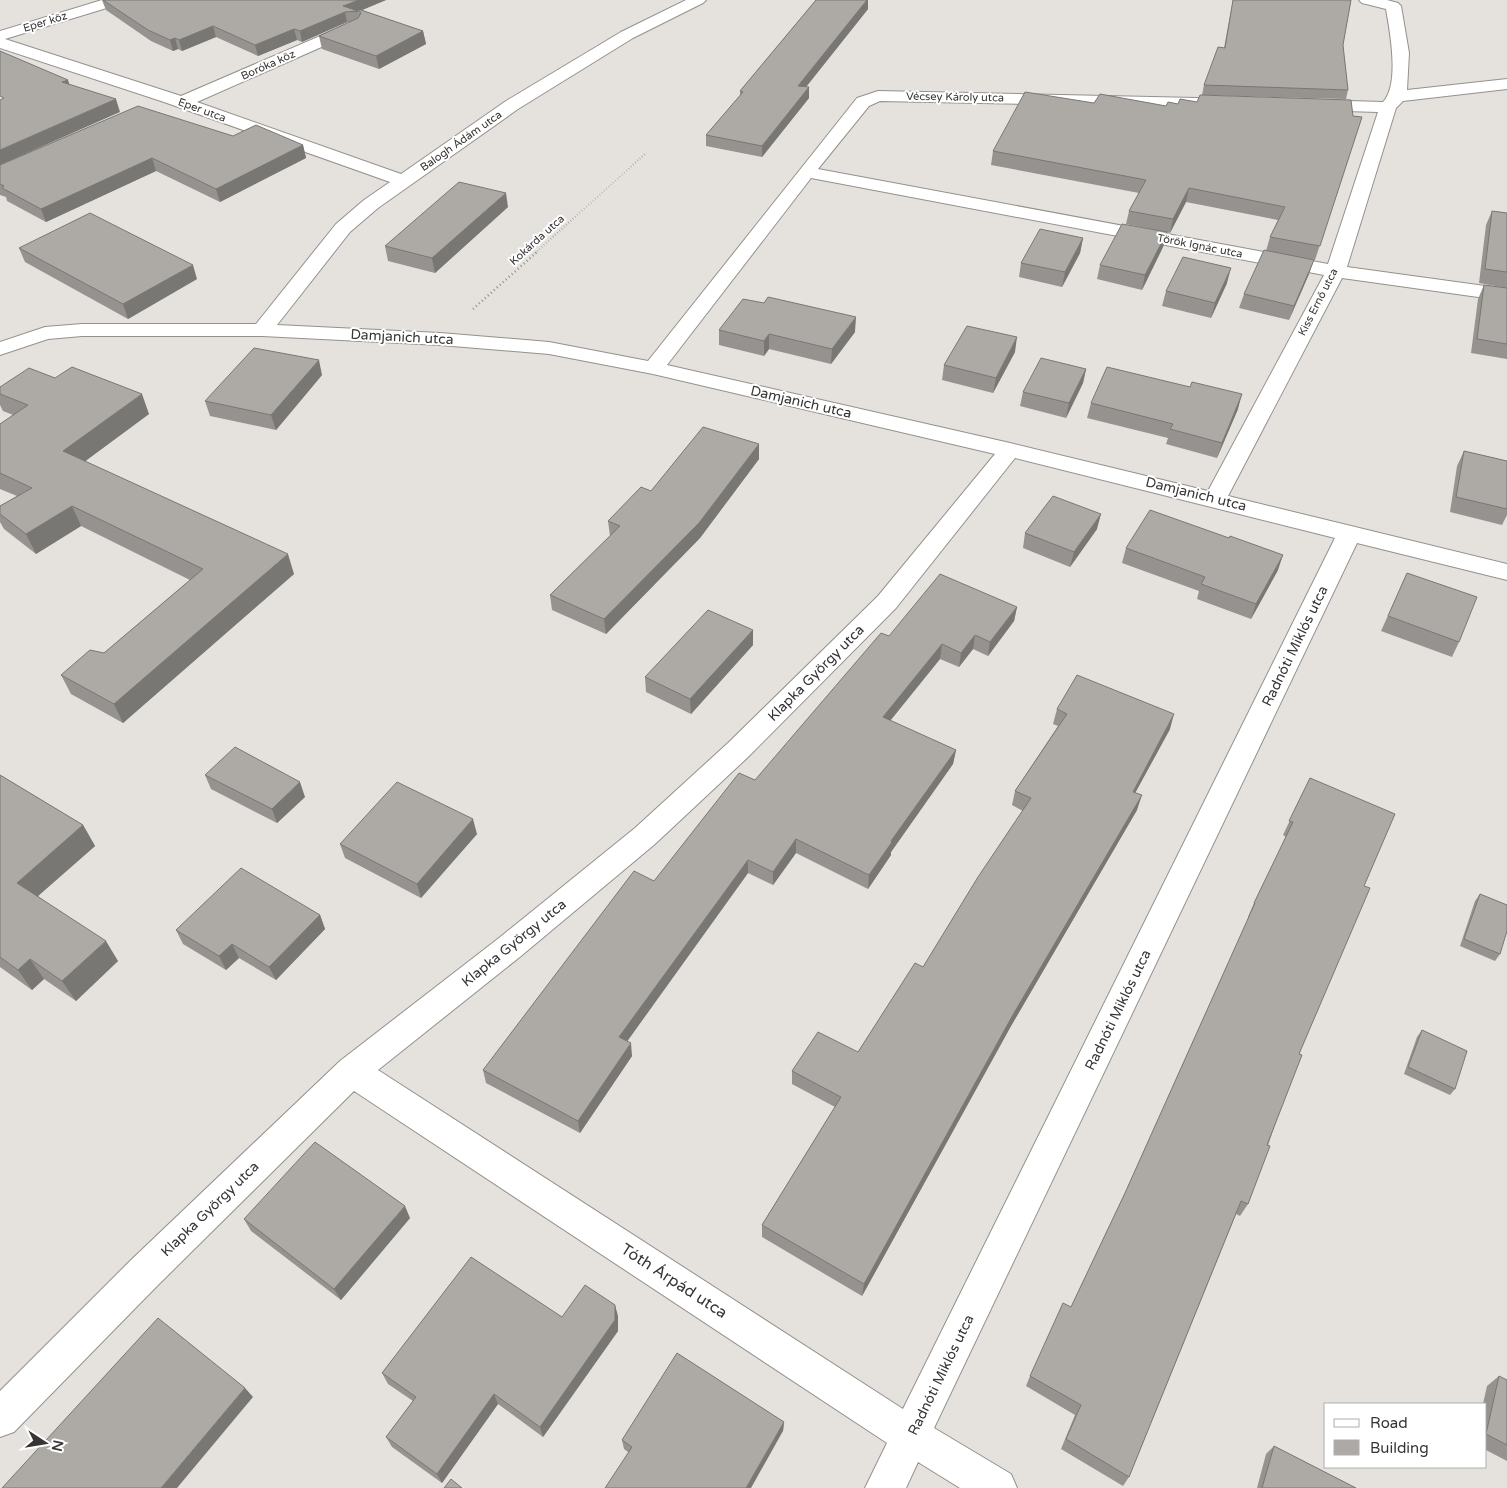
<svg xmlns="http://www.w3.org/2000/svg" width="1507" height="1488" viewBox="0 0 1507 1488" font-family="'Varela Round',sans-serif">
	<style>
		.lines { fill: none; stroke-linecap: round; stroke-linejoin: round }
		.minor-casing { stroke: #94918d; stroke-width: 2 }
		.path-far1 { stroke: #918f8c; stroke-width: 2; stroke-dasharray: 0.5 2.5; stroke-linecap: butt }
		.path { stroke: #918f8c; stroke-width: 2.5; stroke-dasharray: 1 3; stroke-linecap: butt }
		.minor { fill: #fff; fill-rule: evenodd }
		.wall { fill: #95928f }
		.shaded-wall { fill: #797774 }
		.building { fill: #adaaa6; stroke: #797774 }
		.labels { text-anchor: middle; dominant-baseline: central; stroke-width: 4; stroke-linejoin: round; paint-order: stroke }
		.far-street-label { font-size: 11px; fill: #363534; stroke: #fff }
		.street-label { font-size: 14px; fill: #363534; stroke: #fff }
		.near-street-label { font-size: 16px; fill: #363534; stroke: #fff }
	</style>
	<rect width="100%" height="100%" fill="#e5e2de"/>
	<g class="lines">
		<defs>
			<path id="minor" d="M102,0h24l-3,3 -118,36 176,57 167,-72h12l2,3 -2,3 -163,72 204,72 105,-73 115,-69 65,-32h20l-3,3 -70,35 -115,71 -140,99 -28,24 -73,93 163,8 109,9 99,19 209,-263 21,-7 364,8 3,4 -3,4 -6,1 -356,-7 -11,5 -51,63 510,95 50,-152 -64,-2 -6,-1 -3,-4 3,-4 6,-1 69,2c17,-18 7,-70 3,-93l-24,-6 -3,-3h28l11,3 3,3 8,47 -2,37 100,-11v10l-104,12 -7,7 -49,159 160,22v12l-165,-23 -114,218 279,68v16l-150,-37 -423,885 77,46 6,14h-57l-42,-26 -12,26h-41l22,-45 -533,-352 -198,196 -142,145 -14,5v-46l130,-130 210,-200 159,-123 136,-110 93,-85 150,-147 117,-142 -342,-80 -104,-20 -109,-9 -178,-9h-180l-34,3 -48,16v-13l45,-15 37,-3h174l80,-100 28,-24 26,-18 -226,-80 -164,-54v-17zM811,178l513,97 -116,216 -198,-48 -343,-78zM1015,458l320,80 -432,871 -525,-339 143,-114 134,-112 93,-87 148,-149z"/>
		</defs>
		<use href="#minor" class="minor-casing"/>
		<polyline class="path-far1" points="535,253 645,154"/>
		<polyline class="path" points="473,309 537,252"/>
		<use href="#minor" class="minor"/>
	</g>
	<g class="wall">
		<polygon points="102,0 386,0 361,10 423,31 426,44 379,69 322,49 319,36 350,22 347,22 302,42 297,40 258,56 216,37 182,51 178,49 173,51 151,41 106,10"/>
		<polygon points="816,0 868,0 868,9 806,87 809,87 809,98 762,157 706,146 706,135 740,96 740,91"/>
		<polygon points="1233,0 1351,0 1343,45 1348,90 1346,99 1202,95 1204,85 1224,48"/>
		<polygon points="1197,102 1353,116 1362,117 1315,260 1266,251 1270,237 1278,220 1186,202 1170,233 1126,224 1129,211 1139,193 991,165 993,151 1094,103 1166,106 1178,104"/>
		<polygon points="233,136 303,145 306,158 220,202 156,171 46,222 7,201 6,197 0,195 0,165"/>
		<polygon points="508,207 435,273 388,261 385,246"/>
		<polygon points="1492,211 1507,213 1507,288 1479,283 1486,225"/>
		<polygon points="1167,232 1163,247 1142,290 1097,279 1100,265"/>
		<polygon points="1083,238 1080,253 1062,287 1019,277 1021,263"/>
		<polygon points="19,248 197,279 128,319 25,262"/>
		<polygon points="1309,274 1289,320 1239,308 1244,294"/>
		<polygon points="1227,283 1211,318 1162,306 1166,291"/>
		<polygon points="1484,285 1507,288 1507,359 1471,353 1478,299"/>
		<polygon points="719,330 855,332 831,364 769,349 764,356 719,345"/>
		<polygon points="1015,352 993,393 942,380 944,365"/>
		<polygon points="1086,369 1083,383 1066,418 1020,406 1023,392"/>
		<polygon points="322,375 276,430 210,416 205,401"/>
		<polygon points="0,387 149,414 85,461 294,574 123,723 71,694 61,675 104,653 190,580 81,526 36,554 4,529 0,522 0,506 17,496 0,489 0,424 13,415 3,411 0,405"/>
		<polygon points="1091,403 1238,409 1217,458 1166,444 1168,438 1087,418"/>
		<polygon points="1464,451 1507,461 1507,515 1502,525 1450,512 1457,466"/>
		<polygon points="759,459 700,538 606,634 552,610 550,595 610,536 608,521 651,491"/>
		<polygon points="1097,529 1070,567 1023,548 1025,533"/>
		<polygon points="1229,538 1278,570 1251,619 1197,599 1199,591 1122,563 1126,548"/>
		<polygon points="1407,573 1459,642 1452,657 1381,631"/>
		<polygon points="1017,607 1014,621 988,656 973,649 959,667 940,659 890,721 956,750 953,764 891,852 891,855 868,889 796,853 773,885 748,873 627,1041 632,1056 580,1133 486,1083 483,1070 654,881 755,780 889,636"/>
		<polygon points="753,630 753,645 691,714 646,692 645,677"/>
		<polygon points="1057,709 1170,729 1135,793 1137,810 1011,1026 862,1296 762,1237 762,1225 835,1107 792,1084 792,1071 858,1052 923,967 1023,811 1012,805 1015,791 1058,726 1053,724"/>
		<polygon points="0,775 83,825 95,846 38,896 118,961 76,1001 44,979 32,990 0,967"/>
		<polygon points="205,775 305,797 277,823 211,789"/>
		<polygon points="1310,778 1364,886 1299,1054 1248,1204 1240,1216 1236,1214 1129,1477 1123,1486 1061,1449 1075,1415 1026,1386 1030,1376 1071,1307 1125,1193 1249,917 1248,917 1254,903 1286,837 1283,835"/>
		<polygon points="477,834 421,898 345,858 340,844"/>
		<polygon points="1480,894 1500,954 1495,961 1460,946 1475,901"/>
		<polygon points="320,915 325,929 276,980 239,958 226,970 183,944 176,930"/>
		<polygon points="1422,1030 1455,1089 1450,1095 1404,1074 1417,1037"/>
		<polygon points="410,1218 341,1300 251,1231 244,1219"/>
		<polygon points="618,1316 618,1331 543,1437 498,1404 442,1483 392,1447 386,1437 413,1401 388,1384 382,1373"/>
		<polygon points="1499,1376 1507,1380 1507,1461 1486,1450 1486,1404 1483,1404 1487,1386"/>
		<polygon points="784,1422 783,1431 628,1452 624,1449 622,1440"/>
		<polygon points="1274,1446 1356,1488 1257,1488 1266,1454"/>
	</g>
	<g class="shaded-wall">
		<polygon points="359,0 386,0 360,11 358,9 358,12 345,12 347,22 302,42 300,31 343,6"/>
		<polygon points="867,0 868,0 868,9 798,97 798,86"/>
		<polygon points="213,26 216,37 182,51 179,40"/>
		<polygon points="294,29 297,40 258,56 255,45"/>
		<polygon points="423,31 426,44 379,69 376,56"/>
		<polygon points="175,38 178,49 173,51 170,40"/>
		<polygon points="68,80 72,92 62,82"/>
		<polygon points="809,87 809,98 762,157 762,146"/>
		<polygon points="116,99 120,112 0,165 0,150"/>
		<polygon points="303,145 306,158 220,202 216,189"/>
		<polygon points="152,158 156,171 46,222 41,209"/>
		<polygon points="1189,188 1186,202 1170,233 1173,219"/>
		<polygon points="506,193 508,207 435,273 432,258"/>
		<polygon points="1167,232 1163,247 1142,290 1145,275"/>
		<polygon points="1083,238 1080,253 1062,287 1065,272"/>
		<polygon points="1314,260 1309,274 1289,320 1294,306"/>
		<polygon points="193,265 197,279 128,319 123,304"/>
		<polygon points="1231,268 1227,283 1211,318 1215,303"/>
		<polygon points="856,317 855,332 831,364 832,349"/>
		<polygon points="769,334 769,349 764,356 764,341"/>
		<polygon points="1017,337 1015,352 993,393 996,378"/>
		<polygon points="319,360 322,375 276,430 271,415"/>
		<polygon points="1086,369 1083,383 1066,418 1069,403"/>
		<polygon points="142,394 149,414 72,471 63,451"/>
		<polygon points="1242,394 1238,409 1217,458 1222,443"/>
		<polygon points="759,444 759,459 700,538 606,634 604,619"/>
		<polygon points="72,506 81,526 36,554 26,534"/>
		<polygon points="1101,514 1097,529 1070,567 1074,552"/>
		<polygon points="288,554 294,574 123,723 114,704"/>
		<polygon points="1283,555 1278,570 1251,619 1256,604"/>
		<polygon points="1017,607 1014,621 988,656 990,642"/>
		<polygon points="753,630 753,645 691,714 690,699"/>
		<polygon points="975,635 973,649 959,667 961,653"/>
		<polygon points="942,644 940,659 881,732 883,717"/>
		<polygon points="1174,714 1170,729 1128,806 1133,792"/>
		<polygon points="956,750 953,764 891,852 891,855 868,889 869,875 891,841"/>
		<polygon points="300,782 305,797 277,823 272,809"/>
		<polygon points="1142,795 1137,810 1011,1026 862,1296 864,1284 1014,1013"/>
		<polygon points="473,819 477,834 421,898 417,884"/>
		<polygon points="83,825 95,846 30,903 17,883"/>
		<polygon points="796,839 796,853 773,885 773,872"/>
		<polygon points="748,860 748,873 621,1050 619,1037"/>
		<polygon points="320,915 325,929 276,980 269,967"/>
		<polygon points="106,941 118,961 76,1001 62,981"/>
		<polygon points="232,944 239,958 226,970 219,956"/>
		<polygon points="30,959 44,979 32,990 18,970"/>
		<polygon points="631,1043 632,1056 580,1133 578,1121"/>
		<polygon points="405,1206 410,1218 341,1300 334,1289"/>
		<polygon points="615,1305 618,1316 618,1331 543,1437 540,1427"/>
		<polygon points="245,1388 253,1397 177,1488 161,1488"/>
		<polygon points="494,1394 498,1404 442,1483 437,1474"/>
		<polygon points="784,1422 783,1431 751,1488 746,1488"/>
	</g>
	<g class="building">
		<polygon points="103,0 359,0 343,6 358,11 345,12 300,31 294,29 255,45 213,26 179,40 175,38 170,40 148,30"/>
		<polygon points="816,0 867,0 798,86 809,87 762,146 706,135 743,92 740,91"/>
		<polygon points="1233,0 1351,0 1343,45 1348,90 1204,85 1218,47 1225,48"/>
		<polygon points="358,9 423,31 376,56 319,36 358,18 361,13"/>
		<polygon points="0,51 68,80 62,82 116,99 0,150 0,100 4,98 0,96"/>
		<polygon points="1025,92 1094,103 1100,94 1166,106 1168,102 1178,104 1180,99 1197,102 1200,95 1351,100 1353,116 1362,117 1320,246 1270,237 1285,207 1189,188 1173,219 1129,211 1146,180 993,151"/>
		<polygon points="138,106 233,136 256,125 303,145 216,189 152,158 41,209 2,188 4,186 0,184 0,165"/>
		<polygon points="459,182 506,193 432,258 385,246"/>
		<polygon points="1492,211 1507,213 1507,272 1485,269"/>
		<polygon points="90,213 193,265 123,304 19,248"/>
		<polygon points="1122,224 1167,232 1145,275 1100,265"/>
		<polygon points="1040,229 1083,238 1065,272 1021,263"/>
		<polygon points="1264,250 1314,260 1294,306 1244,294"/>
		<polygon points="1183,257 1231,268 1215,303 1166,291"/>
		<polygon points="1484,285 1507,288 1507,344 1477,339"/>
		<polygon points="768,297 856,317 832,349 769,334 764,341 719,330 743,299 764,303"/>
		<polygon points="967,326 1017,337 996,378 944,365"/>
		<polygon points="254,348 319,360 271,415 205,401"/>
		<polygon points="1041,358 1086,369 1069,403 1023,392"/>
		<polygon points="72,367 142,394 63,451 288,554 114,704 61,675 90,650 104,653 203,569 72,506 26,534 0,514 0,506 32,488 0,473 0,424 28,405 0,394 0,387 29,368 55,378"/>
		<polygon points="1107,367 1190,387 1192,382 1242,394 1222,443 1170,429 1173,424 1091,403"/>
		<polygon points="703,427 759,444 699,523 604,619 550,595 620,526 608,521 641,487 651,491"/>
		<polygon points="1464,451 1507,461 1507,509 1456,497"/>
		<polygon points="1053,496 1101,514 1074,552 1025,533"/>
		<polygon points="1150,510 1229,538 1230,536 1283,555 1256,604 1201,584 1205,577 1126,548"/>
		<polygon points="1407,573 1477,597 1459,642 1388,616"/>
		<polygon points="940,574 1017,607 990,642 975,635 961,653 942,644 883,717 956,750 891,841 892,842 869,875 796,839 773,872 748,860 619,1037 631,1043 578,1121 483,1070 634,871 654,881 739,773 755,780 881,633 889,636"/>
		<polygon points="708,610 753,630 690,699 645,677"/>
		<polygon points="1077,675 1174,714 1133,792 1142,795 1014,1013 864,1284 762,1225 841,1097 792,1071 818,1032 858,1052 915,963 923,967 978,877 1031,798 1015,791 1067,714 1057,709"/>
		<polygon points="235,747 300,782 272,809 205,775"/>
		<polygon points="0,775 83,825 17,883 106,941 62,981 30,959 18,970 0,957"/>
		<polygon points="1310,778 1395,814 1364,886 1370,888 1299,1054 1302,1055 1267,1145 1270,1146 1248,1204 1241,1201 1129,1477 1066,1439 1081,1405 1030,1376 1063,1303 1071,1307 1125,1193 1255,903 1254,903 1293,822 1289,821"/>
		<polygon points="397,782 473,819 417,884 340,844"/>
		<polygon points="241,868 320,915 269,967 232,944 219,956 176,930"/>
		<polygon points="1480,894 1507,905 1507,931 1500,954 1464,939"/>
		<polygon points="1422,1030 1467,1051 1455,1089 1408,1067"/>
		<polygon points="315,1142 405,1206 334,1289 244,1219"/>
		<polygon points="471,1257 562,1317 585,1285 615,1305 615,1320 540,1427 494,1394 437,1474 386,1437 416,1397 382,1373"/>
		<polygon points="158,1318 245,1388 161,1488 2,1488"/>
		<polygon points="677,1353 784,1422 746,1488 605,1488 632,1447 622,1440"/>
		<polygon points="1499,1376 1507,1380 1507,1445 1486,1434"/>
		<polygon points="1274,1446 1356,1488 1262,1488"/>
		<polygon points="451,1479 462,1488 444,1488"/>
	</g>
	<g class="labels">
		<g class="far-street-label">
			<text transform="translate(45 22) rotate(-17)">Eper köz</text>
			<text transform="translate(268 65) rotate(-24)">Boróka köz</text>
			<text transform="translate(955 97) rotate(1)">Vécsey Károly utca</text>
			<text transform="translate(202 110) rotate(20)">Eper utca</text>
			<text transform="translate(461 141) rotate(-35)">Balogh Ádám utca</text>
			<text transform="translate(537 240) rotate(-42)">Kokárda utca</text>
			<text transform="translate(1200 246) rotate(11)">Török Ignác utca</text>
			<text transform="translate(1318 302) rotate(-63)">Kiss Ernő utca</text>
		</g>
		<g class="street-label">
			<text transform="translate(402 337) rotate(3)">Damjanich utca</text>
			<text transform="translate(801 402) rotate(13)">Damjanich utca</text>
			<text transform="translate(1196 494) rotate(14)">Damjanich utca</text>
			<text transform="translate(1295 646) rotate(-64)">Radnóti Miklós utca</text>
			<text transform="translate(816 673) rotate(-45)">Klapka György utca</text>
			<text transform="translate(514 943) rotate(-39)">Klapka György utca</text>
			<text transform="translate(1118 1010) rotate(-64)">Radnóti Miklós utca</text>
			<text transform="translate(210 1209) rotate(-44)">Klapka György utca</text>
			<text transform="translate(941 1375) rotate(-64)">Radnóti Miklós utca</text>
		</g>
		<g class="near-street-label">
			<text transform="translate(674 1281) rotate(33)">Tóth Árpád utca</text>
		</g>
	</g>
	<rect x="1324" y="1403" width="162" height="65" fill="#ffffff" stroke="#afaeae"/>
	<rect x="1334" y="1419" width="25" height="8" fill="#ffffff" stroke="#afaeae"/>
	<text x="1370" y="1428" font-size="15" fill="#363534">Road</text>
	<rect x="1334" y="1440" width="25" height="15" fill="#adaaa6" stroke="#afaeae"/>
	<text x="1370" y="1453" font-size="15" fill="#363534">Building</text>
	<g transform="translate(45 1443) rotate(102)" stroke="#ffffff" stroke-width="4" paint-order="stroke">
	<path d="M0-4L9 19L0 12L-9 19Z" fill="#363534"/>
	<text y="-8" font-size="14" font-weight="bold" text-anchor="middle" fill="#363534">N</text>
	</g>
</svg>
